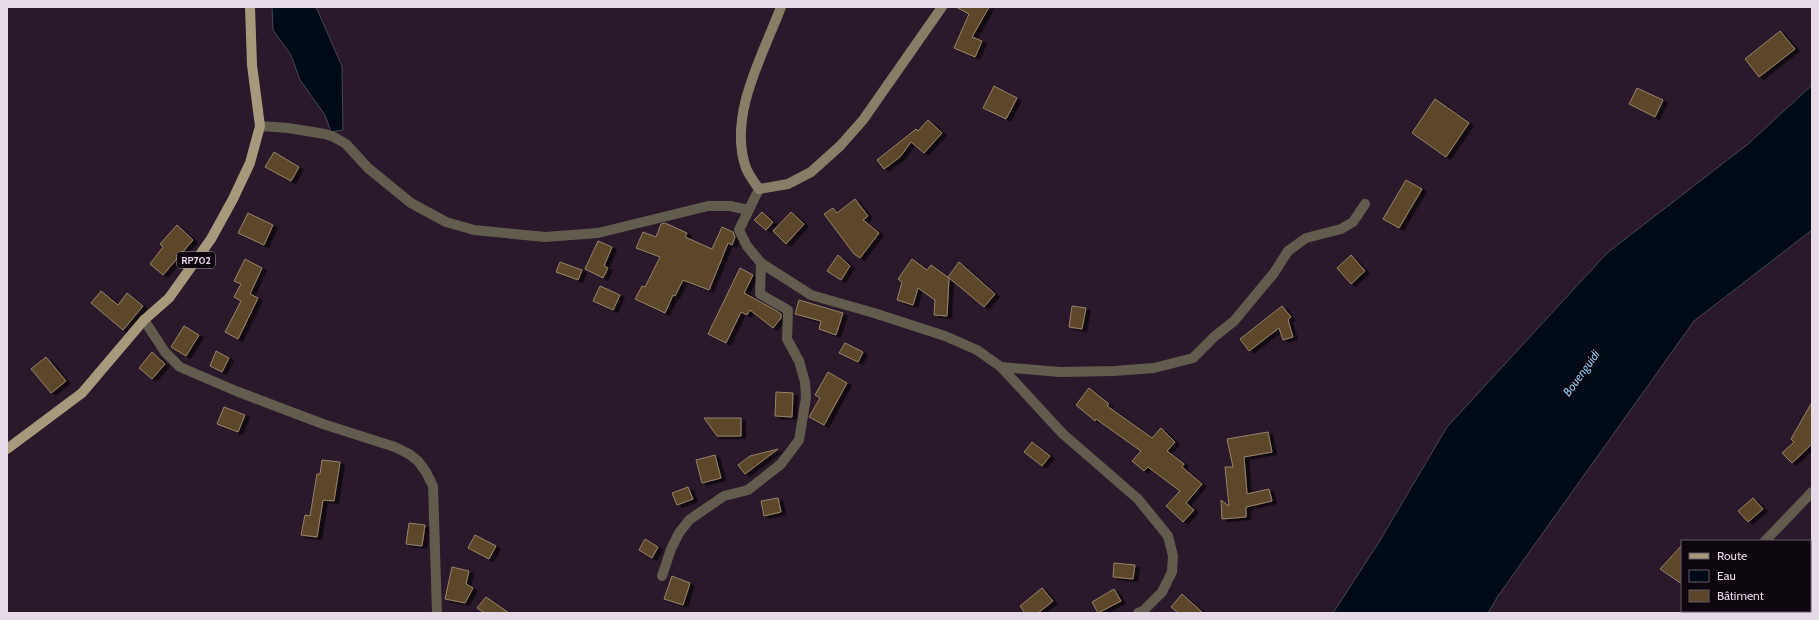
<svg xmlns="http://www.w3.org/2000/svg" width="1819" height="620" viewBox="0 0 1819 620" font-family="Cabin,sans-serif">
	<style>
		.water { fill: #000b17; stroke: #454955 }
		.building { fill: #5b462b; stroke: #978369; filter: url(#shadow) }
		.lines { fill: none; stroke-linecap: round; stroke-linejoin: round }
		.minor { stroke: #625c4e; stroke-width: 10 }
		.secondary { stroke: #887e68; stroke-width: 10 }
		.primary { stroke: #a6997c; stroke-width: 10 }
		.labels { text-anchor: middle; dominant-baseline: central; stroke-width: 3; stroke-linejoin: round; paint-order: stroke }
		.shield { fill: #0e060e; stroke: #a59aa6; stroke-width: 1 }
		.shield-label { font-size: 10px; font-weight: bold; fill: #e6dae7 }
		.water-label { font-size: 12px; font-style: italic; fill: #8ac8ea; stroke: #0e060e }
	</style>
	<defs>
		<filter id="shadow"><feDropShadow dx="4.5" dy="2.5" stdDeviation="0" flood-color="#0009"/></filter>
	</defs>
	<rect width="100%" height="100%" fill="#2a182b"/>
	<g class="water">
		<polygon points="272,7 316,7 342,66 343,130 331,132 325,115 300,80 291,55 273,30"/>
		<polygon points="1812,85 1812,230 1694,321 1498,596 1488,613 1333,613 1379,542 1447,427 1607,253 1748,144"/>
	</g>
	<g class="building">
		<polygon points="956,7 989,7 972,37 982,41 975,57 954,48 969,14"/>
		<polygon points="1780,31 1795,49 1759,77 1745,59"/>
		<polygon points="994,86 1017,98 1006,119 983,108"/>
		<polygon points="1637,88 1663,100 1655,117 1629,104"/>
		<polygon points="1435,99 1469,123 1446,157 1412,133"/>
		<polygon points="928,120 942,133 924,153 911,142 900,157 884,169 877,160 916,129 918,131"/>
		<polygon points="274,152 299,167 291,181 265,167"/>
		<polygon points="1406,180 1422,189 1399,228 1383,219"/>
		<polygon points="855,199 868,216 863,220 879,233 860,258 854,254 824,214 833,208 837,213"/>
		<polygon points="762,212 773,222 766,230 754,220"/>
		<polygon points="791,212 804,224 786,244 773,231"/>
		<polygon points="248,213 273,225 264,245 238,233"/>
		<polygon points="665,223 687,233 685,237 712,249 722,227 733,232 735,237 732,245 728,243 709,290 683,280 675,296 673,295 665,313 635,299 642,286 645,287 660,257 636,248 643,232 656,237 661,224"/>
		<polygon points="177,225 193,240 163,275 150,264 163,247 160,244"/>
		<polygon points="598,241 612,247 604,266 608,268 603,278 585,269"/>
		<polygon points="838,255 850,266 841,280 827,271"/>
		<polygon points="1351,255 1365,271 1351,284 1337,268"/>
		<polygon points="245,259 262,268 250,294 258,298 238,339 225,332 241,301 234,297 241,284 234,281"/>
		<polygon points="912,259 927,270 931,265 949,278 947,316 934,315 935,300 918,288 913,305 897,300 902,282 898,279"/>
		<polygon points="560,262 582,270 578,280 556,272"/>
		<polygon points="959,262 995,294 984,307 948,277"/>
		<polygon points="740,268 753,275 744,293 777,311 781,314 781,318 773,328 750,310 747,315 741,312 726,343 708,334"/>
		<polygon points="600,286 620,295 613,310 593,301"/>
		<polygon points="101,291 118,305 127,293 143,306 123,330 91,303"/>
		<polygon points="799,300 843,313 836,335 819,329 821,321 795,314"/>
		<polygon points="1072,306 1086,308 1082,329 1069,327"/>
		<polygon points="1282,306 1291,317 1288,320 1293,337 1283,340 1279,328 1249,351 1240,339"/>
		<polygon points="184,326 199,335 186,356 171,347"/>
		<polygon points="845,343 863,352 858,362 839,353"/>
		<polygon points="216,351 229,358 222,372 210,366"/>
		<polygon points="152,352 165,364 152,379 139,368"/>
		<polygon points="46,357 66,381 51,393 31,369"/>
		<polygon points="828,372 847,383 824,425 809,417 820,398 815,395"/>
		<polygon points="1089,388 1109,404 1107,406 1152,438 1161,428 1175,442 1167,451 1184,464 1182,467 1202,484 1186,503 1194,510 1183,522 1166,506 1180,491 1148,467 1144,471 1132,461 1141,451 1096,419 1095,421 1076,405"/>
		<polygon points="776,392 793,393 792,417 775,416"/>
		<polygon points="1812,402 1812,444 1792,463 1782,453 1794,442 1791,439"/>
		<polygon points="224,407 245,415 238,432 217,424"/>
		<polygon points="704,418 741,418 741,436 717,436"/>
		<polygon points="1268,432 1272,452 1244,457 1247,494 1269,489 1272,501 1246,507 1246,517 1222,519 1221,500 1229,506 1225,467 1233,467 1227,439"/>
		<polygon points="1032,442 1050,456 1042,466 1024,452"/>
		<polygon points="778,449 745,474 738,465 750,456"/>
		<polygon points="715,455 721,478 702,483 696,460"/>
		<polygon points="322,460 340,462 334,501 323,500 317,537 301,535 305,515 310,516 317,474 320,474"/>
		<polygon points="688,487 693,499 677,505 672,493"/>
		<polygon points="778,498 781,512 764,516 761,501"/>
		<polygon points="1753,498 1763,509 1748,522 1738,511"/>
		<polygon points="409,523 425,525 422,546 406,544"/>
		<polygon points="475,535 496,546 489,559 468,548"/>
		<polygon points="645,539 658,547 652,558 639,550"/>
		<polygon points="1682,545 1682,584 1660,569"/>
		<polygon points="1114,563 1135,565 1133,579 1113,577"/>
		<polygon points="452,567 469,571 466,584 473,588 465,603 445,599"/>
		<polygon points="672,576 690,583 683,605 664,599"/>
		<polygon points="1042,588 1053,601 1038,613 1025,613 1020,606"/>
		<polygon points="1114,589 1121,601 1098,613 1092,602"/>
		<polygon points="1182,594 1203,613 1178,613 1171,607"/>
		<polygon points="486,597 509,613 485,613 477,608"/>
	</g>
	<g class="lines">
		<g class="minor">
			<polyline points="260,126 288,128 325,134 334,137 346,144 368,168 411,203 446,222 474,230 545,237 598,233 708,206 730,206 749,210"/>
			<polyline points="759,189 739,230 747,246 761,263 811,295 874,313 945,336 977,350 1001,367 1063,434 1138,499 1168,536 1173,556 1172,572 1162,592 1143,611 1138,613"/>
			<polyline points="144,320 165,352 180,367 236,391 323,424 395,447 409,454 418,461 426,472 433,486 437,613"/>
			<polyline points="1001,367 1060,372 1114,371 1154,368 1193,358 1214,337 1234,321 1274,273 1288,251 1306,238 1341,229 1353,222 1365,204"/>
			<polyline points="1765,541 1812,492"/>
			<polyline points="662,576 671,549 679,533 689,520 724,496 748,490 781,464 799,440 806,398 805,382 799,361 787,339 788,310 760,294 761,263"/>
			<polyline points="1784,611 1786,613"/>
			<polyline points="1697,613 1699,611"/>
		</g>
		<path class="secondary" d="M781,7c-18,48 -52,106 -36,158 2,8 9,17 14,24l29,-5 23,-12 29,-26 23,-26 79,-113"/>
		<polyline class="primary" points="7,449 82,393 144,320 169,298 211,239 233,199 250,163 260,126 252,65 250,7"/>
	</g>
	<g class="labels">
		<rect class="shield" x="177" y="252" width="38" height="16" rx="3"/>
		<g class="shield-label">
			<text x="196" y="260">RP702</text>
		</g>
		<g class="water-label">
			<text transform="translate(1581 373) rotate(-54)">Bouenguidi</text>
		</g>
	</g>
	<rect width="1819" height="620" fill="none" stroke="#e6dae7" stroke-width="16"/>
	<rect x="1681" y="540" width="130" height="72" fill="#0e060e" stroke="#645b65"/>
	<rect x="1689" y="553" width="20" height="6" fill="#a6997c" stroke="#645b65"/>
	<text x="1717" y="560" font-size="12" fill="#e6dae7">Route</text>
	<rect x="1689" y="570" width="20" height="12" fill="#000b17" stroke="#645b65"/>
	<text x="1717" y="580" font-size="12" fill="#e6dae7">Eau</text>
	<rect x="1689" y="590" width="20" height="12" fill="#5b462b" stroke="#645b65"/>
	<text x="1717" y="600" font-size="12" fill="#e6dae7">Bâtiment</text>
</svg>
